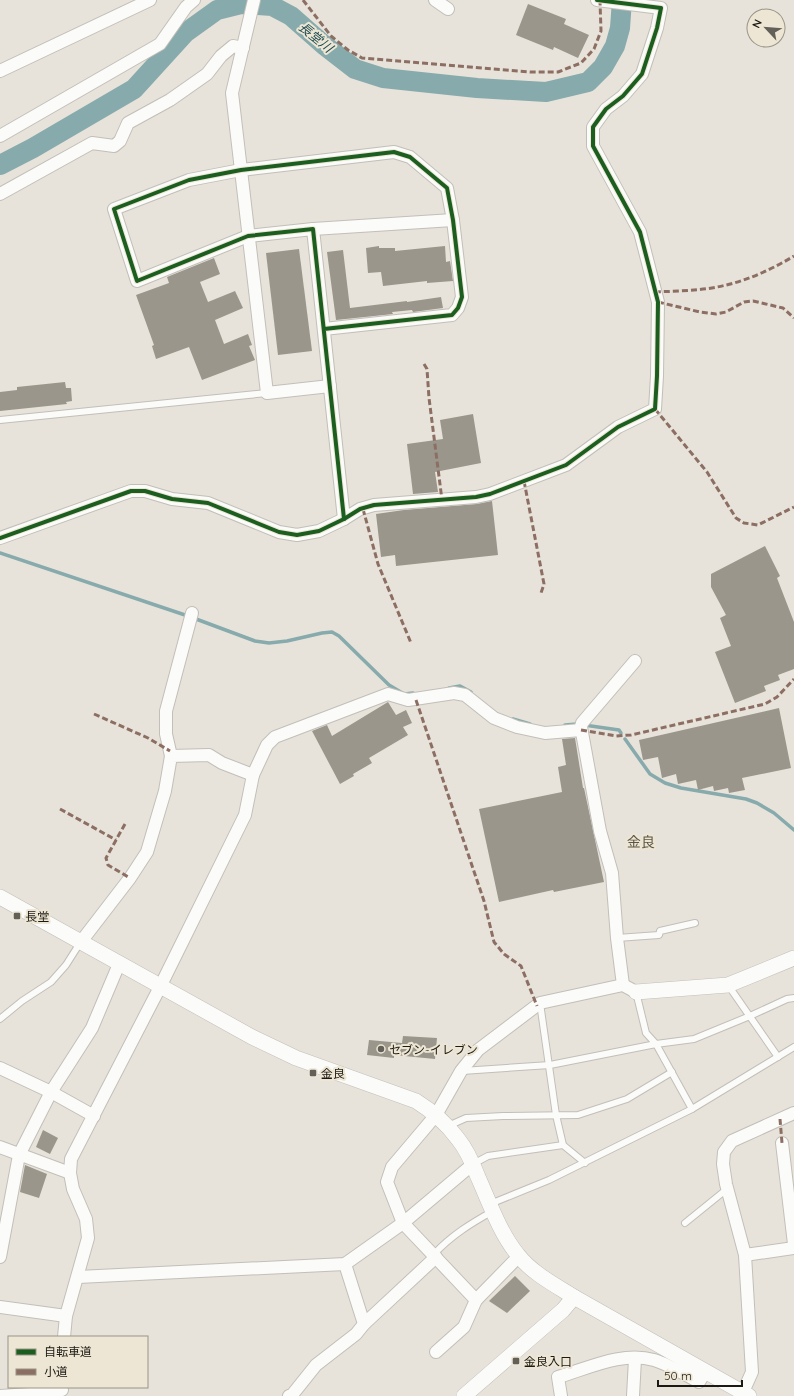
<svg xmlns="http://www.w3.org/2000/svg" width="794" height="1396" viewBox="0 0 794 1396" font-family="Quicksand,'Noto Sans JP',sans-serif">
	<style>
		.lines { fill: none; stroke-linecap: round; stroke-linejoin: round }
		.stream { stroke: #87aaac; stroke-width: 3.5 }
		.river { stroke: #87aaac; stroke-width: 20 }
		.building { fill: #9a968b }
		.service-casing { stroke: #c2bfb8; stroke-width: 8 }
		.minor-casing { stroke: #c2bfb8; stroke-width: 14 }
		.tertiary-casing { stroke: #c2bfb8; stroke-width: 16 }
		.service { stroke: #fbfbf9; stroke-width: 6 }
		.minor { stroke: #fbfbf9; stroke-width: 12 }
		.tertiary { stroke: #fbfbf9; stroke-width: 15 }
		.quiet { stroke: #8d6e63; stroke-width: 3; stroke-dasharray: 6 3; stroke-linecap: butt }
		.cycleway-casing { stroke: #ede6d4; stroke-width: 6 }
		.cycleway { stroke: #1b5e20; stroke-width: 4 }
		.poi-dot { fill: #626058; stroke: #ede6d4; stroke-width: 1.5 }
		.labels { text-anchor: middle; dominant-baseline: central; stroke-width: 4; stroke-linejoin: round; paint-order: stroke }
		.poi-label { font-size: 12px; fill: #1b1912; stroke: #ede6d4; text-anchor: start }
		.water-label { font-size: 13px; font-style: italic; fill: #1c4c52; stroke: #ede6d4 }
		.quarter-label { font-size: 14px; fill: #5c5646; stroke: #ede6d4 }
	</style>
	<rect width="100%" height="100%" fill="#e7e3da"/>
	<g class="lines">
		<g class="stream">
			<polyline points="0,553 188,616 255,641 269,643 287,641 322,633 332,632 339,636 389,685 404,694 413,693"/>
			<polyline points="449,688 460,686 471,692"/>
			<polyline points="513,719 530,724"/>
			<polyline points="565,725 577,724 619,730 621,733"/>
			<polyline points="625,739 650,774 665,783 681,788 746,799 757,803 774,813 794,830"/>
		</g>
		<polyline class="river" points="0,165 33,148 134,89 185,33 217,10 241,4 272,6 291,16 324,45 355,69 383,78 477,88 546,92 588,82 603,67 615,46 620,28 622,0"/>
	</g>
	<g class="building">
		<polygon points="528,4 566,19 564,24 589,35 578,58 554,47 553,50 516,35"/>
		<polygon points="379,246 379,248 395,248 395,251 445,246 446,262 450,261 453,281 427,283 427,281 383,286 381,272 368,273 366,248"/>
		<polygon points="299,249 312,351 278,355 266,253"/>
		<polygon points="343,250 350,308 407,301 407,302 441,297 443,308 413,312 412,310 392,312 393,314 336,320 327,252"/>
		<polygon points="214,258 220,274 200,282 208,302 235,291 243,308 215,320 224,344 248,334 252,345 249,346 255,360 202,380 189,347 156,359 152,346 154,345 136,295 169,283 167,277"/>
		<polygon points="65,382 66,388 71,388 72,401 66,402 67,404 0,411 0,392 17,390 17,387"/>
		<polygon points="473,414 481,463 435,472 438,492 413,494 407,444 443,439 440,420"/>
		<polygon points="492,501 498,555 396,566 395,555 381,557 376,514 404,510 477,504"/>
		<polygon points="765,546 780,576 777,578 794,622 794,669 778,675 780,680 764,686 766,691 735,703 715,652 731,646 720,618 726,615 711,587 711,574"/>
		<polygon points="388,702 396,715 406,710 412,723 403,727 408,735 369,758 372,763 353,774 354,776 340,784 312,731 327,725 332,736"/>
		<polygon points="779,708 791,768 742,778 745,790 729,793 728,788 714,791 713,786 698,790 696,780 678,784 676,774 662,778 658,757 643,760 639,740"/>
		<polygon points="575,738 583,788 584,788 604,882 554,892 553,890 499,902 479,809 562,792 558,767 566,765 562,739"/>
		<polygon points="403,1036 437,1038 435,1059 394,1055 394,1058 367,1055 369,1040 402,1043"/>
		<polygon points="43,1130 58,1138 50,1154 36,1147"/>
		<polygon points="25,1165 47,1174 39,1198 20,1192"/>
		<polygon points="515,1276 530,1291 507,1313 489,1301"/>
	</g>
	<g class="lines">
		<defs>
			<g id="service">
				<polyline points="0,420 267,393"/>
				<polyline points="617,938 659,935 660,931 695,923"/>
				<polyline points="728,985 778,1057"/>
				<polyline points="636,992 646,1033 656,1044 692,1109"/>
				<polyline points="540,1003 556,1115 563,1145 585,1163"/>
				<polyline points="0,1019 22,1001 51,982 66,965 80,943"/>
				<polyline points="462,1071 550,1065 656,1044 694,1039 750,1016 787,999 794,998"/>
				<polyline points="448,1126 466,1118 503,1116 578,1115 627,1099 672,1072"/>
				<polyline points="473,1164 488,1156 563,1145"/>
				<polyline points="490,1204 549,1180 692,1109 794,1047"/>
				<polyline points="685,1223 727,1189"/>
				<path d="M434,1254c18,-19 36,-30 59,-43"/>
			</g>
			<g id="minor">
				<polyline points="254,0 232,93 267,393 330,386"/>
				<polyline points="435,0 448,9"/>
				<polyline points="0,71 150,0"/>
				<polyline points="0,136 160,44 186,7 194,0"/>
				<polyline points="0,194 92,143 114,146 120,141 128,123 170,100 207,74 221,56 233,46 243,48"/>
				<polyline points="313,229 453,220"/>
				<polyline points="324,329 452,315 458,308 462,297 453,220 447,188 410,157 394,152 241,170 189,180 114,209 137,281 248,236 313,229 344,519"/>
				<polyline points="0,538 131,491 145,491 172,499 208,503 279,532 297,535 319,531 344,519 360,509 374,505 476,497 490,494 566,465 618,427 655,409 657,376 658,302 640,232 593,146 593,127 606,109 623,96 642,74 657,28 661,8 597,0"/>
				<polyline points="171,756 166,734 166,711 192,613"/>
				<polyline points="80,943 130,878 147,852 165,791 171,756 209,755 222,763 253,775 267,745 275,737 388,694 408,700 454,693 465,695 494,718 517,727 545,733 581,730"/>
				<polyline points="623,985 617,938 612,873 600,831 581,727 582,723 635,661"/>
				<polyline points="0,1068 51,1092 94,1116"/>
				<polyline points="782,1143 794,1244"/>
				<polyline points="0,1147 70,1173"/>
				<polyline points="745,1255 794,1248"/>
				<polyline points="0,1257 19,1155 51,1092 92,1028 119,964"/>
				<polyline points="78,1277 345,1264 403,1223 473,1164"/>
				<polyline points="476,1300 403,1223 387,1182 392,1167 436,1115 461,1071 478,1050 540,1003 623,985 636,992"/>
				<polyline points="0,1307 66,1316"/>
				<polyline points="364,1324 436,1257"/>
				<polyline points="64,1337 66,1316 88,1238 86,1219 73,1189 70,1173 71,1159 160,987 245,815 253,775"/>
				<polyline points="436,1352 464,1327 476,1300 519,1256"/>
				<polyline points="0,1396 44,1393 62,1390"/>
				<polyline points="289,1396 292,1395 316,1365 356,1334 364,1324 345,1264"/>
				<path d="M561,1396l-3,-19c31,-9 64,-26 96,-17 14,4 32,15 45,22l7,-11"/>
				<polyline points="633,1396 635,1359"/>
				<polyline points="740,1396 743,1392 752,1372 745,1255 726,1184 723,1164 724,1152 732,1141 794,1113"/>
			</g>
			<g id="tertiary">
				<path d="M0,897l252,140 44,21 120,43c16,10 31,23 42,38 9,11 15,25 20,38 12,27 22,56 40,78 14,18 37,30 56,42l175,99"/>
				<polyline points="636,992 728,985 794,958"/>
				<polyline points="464,1396 563,1310 574,1297"/>
			</g>
		</defs>
		<use href="#service" class="service-casing"/>
		<use href="#minor" class="minor-casing"/>
		<use href="#tertiary" class="tertiary-casing"/>
		<use href="#service" class="service"/>
		<use href="#minor" class="minor"/>
		<use href="#tertiary" class="tertiary"/>
		<g class="quiet">
			<polyline points="303,0 331,36 348,50 362,58 531,72 558,72 581,63 594,49 601,31 600,1"/>
			<path d="M655,292c20,-1 42,-1 62,-5 27,-5 54,-17 77,-31"/>
			<polyline points="658,302 700,312 716,314 726,312 744,302 753,301 783,308 794,318"/>
			<polyline points="424,364 427,369 429,398 442,500"/>
			<polyline points="655,409 707,472 736,518 744,523 758,525 794,507"/>
			<polyline points="524,481 544,584 541,593"/>
			<polyline points="363,509 378,564 411,643"/>
			<polyline points="416,700 484,901 494,942 504,954 521,966 537,1006"/>
			<polyline points="94,714 148,738 170,751"/>
			<polyline points="581,730 616,736 631,735 765,704 777,697 794,679"/>
			<polyline points="60,809 116,840"/>
			<polyline points="125,824 106,858 108,865 130,878"/>
			<polyline points="780,1119 782,1143"/>
		</g>
		<defs>
			<g id="cycleway">
				<polyline points="324,329 452,315 458,308 462,297 453,220 447,188 410,157 394,152 241,170 189,180 114,209 137,281 248,236 313,229 344,519"/>
				<polyline points="0,538 131,491 145,491 172,499 208,503 279,532 297,535 319,531 344,519 360,509 374,505 476,497 490,494 566,465 618,427 655,409 657,376 658,302 640,232 593,146 593,127 606,109 623,96 642,74 657,28 661,8 597,0"/>
			</g>
		</defs>
		<use href="#cycleway" class="cycleway-casing"/>
		<use href="#cycleway" class="cycleway"/>
	</g>
	<g class="poi-dot">
		<rect x="13" y="912" width="8" height="8" rx="2"/>
		<circle cx="381" cy="1049" r="4"/>
		<rect x="309" y="1069" width="8" height="8" rx="2"/>
		<rect x="512" y="1357" width="8" height="8" rx="2"/>
	</g>
	<g class="labels">
		<g class="poi-label">
			<text x="25" y="916">長堂</text>
			<text x="389" y="1049">セブン-イレブン</text>
			<text x="321" y="1073">金良</text>
			<text x="524" y="1361">金良入口</text>
		</g>
		<g class="water-label">
			<text transform="translate(316 37) rotate(39)">長堂川</text>
		</g>
		<g class="quarter-label">
			<text x="641" y="842">金良</text>
		</g>
	</g>
	<rect x="8" y="1336" width="140" height="52" fill="#ede6d4" stroke="#999486"/>
	<rect x="16" y="1349" width="20" height="6" fill="#1b5e20" stroke="#999486"/>
	<text x="44" y="1356" font-size="12" fill="#1b1912">自転車道</text>
	<rect x="16" y="1369" width="20" height="6" fill="#8d6e63" stroke="#999486"/>
	<text x="44" y="1376" font-size="12" fill="#1b1912">小道</text>
	<g transform="translate(766 28) rotate(296)"><circle r="19" fill="#ede6d4" stroke="#999486"/>
	<path d="M0-3L7 15L0 10L-7 15Z" fill="#626058"/>
	<text y="-6" font-size="11" font-weight="bold" text-anchor="middle" fill="#1b1912">N</text>
	</g>
	<path d="M658 1380v6h84v-6" fill="none" stroke="#1b1912" stroke-width="2"/>
	<text x="664" y="1380" font-size="12" fill="#1b1912" stroke="#ede6d4" stroke-width="3" paint-order="stroke">50 m</text>
</svg>
